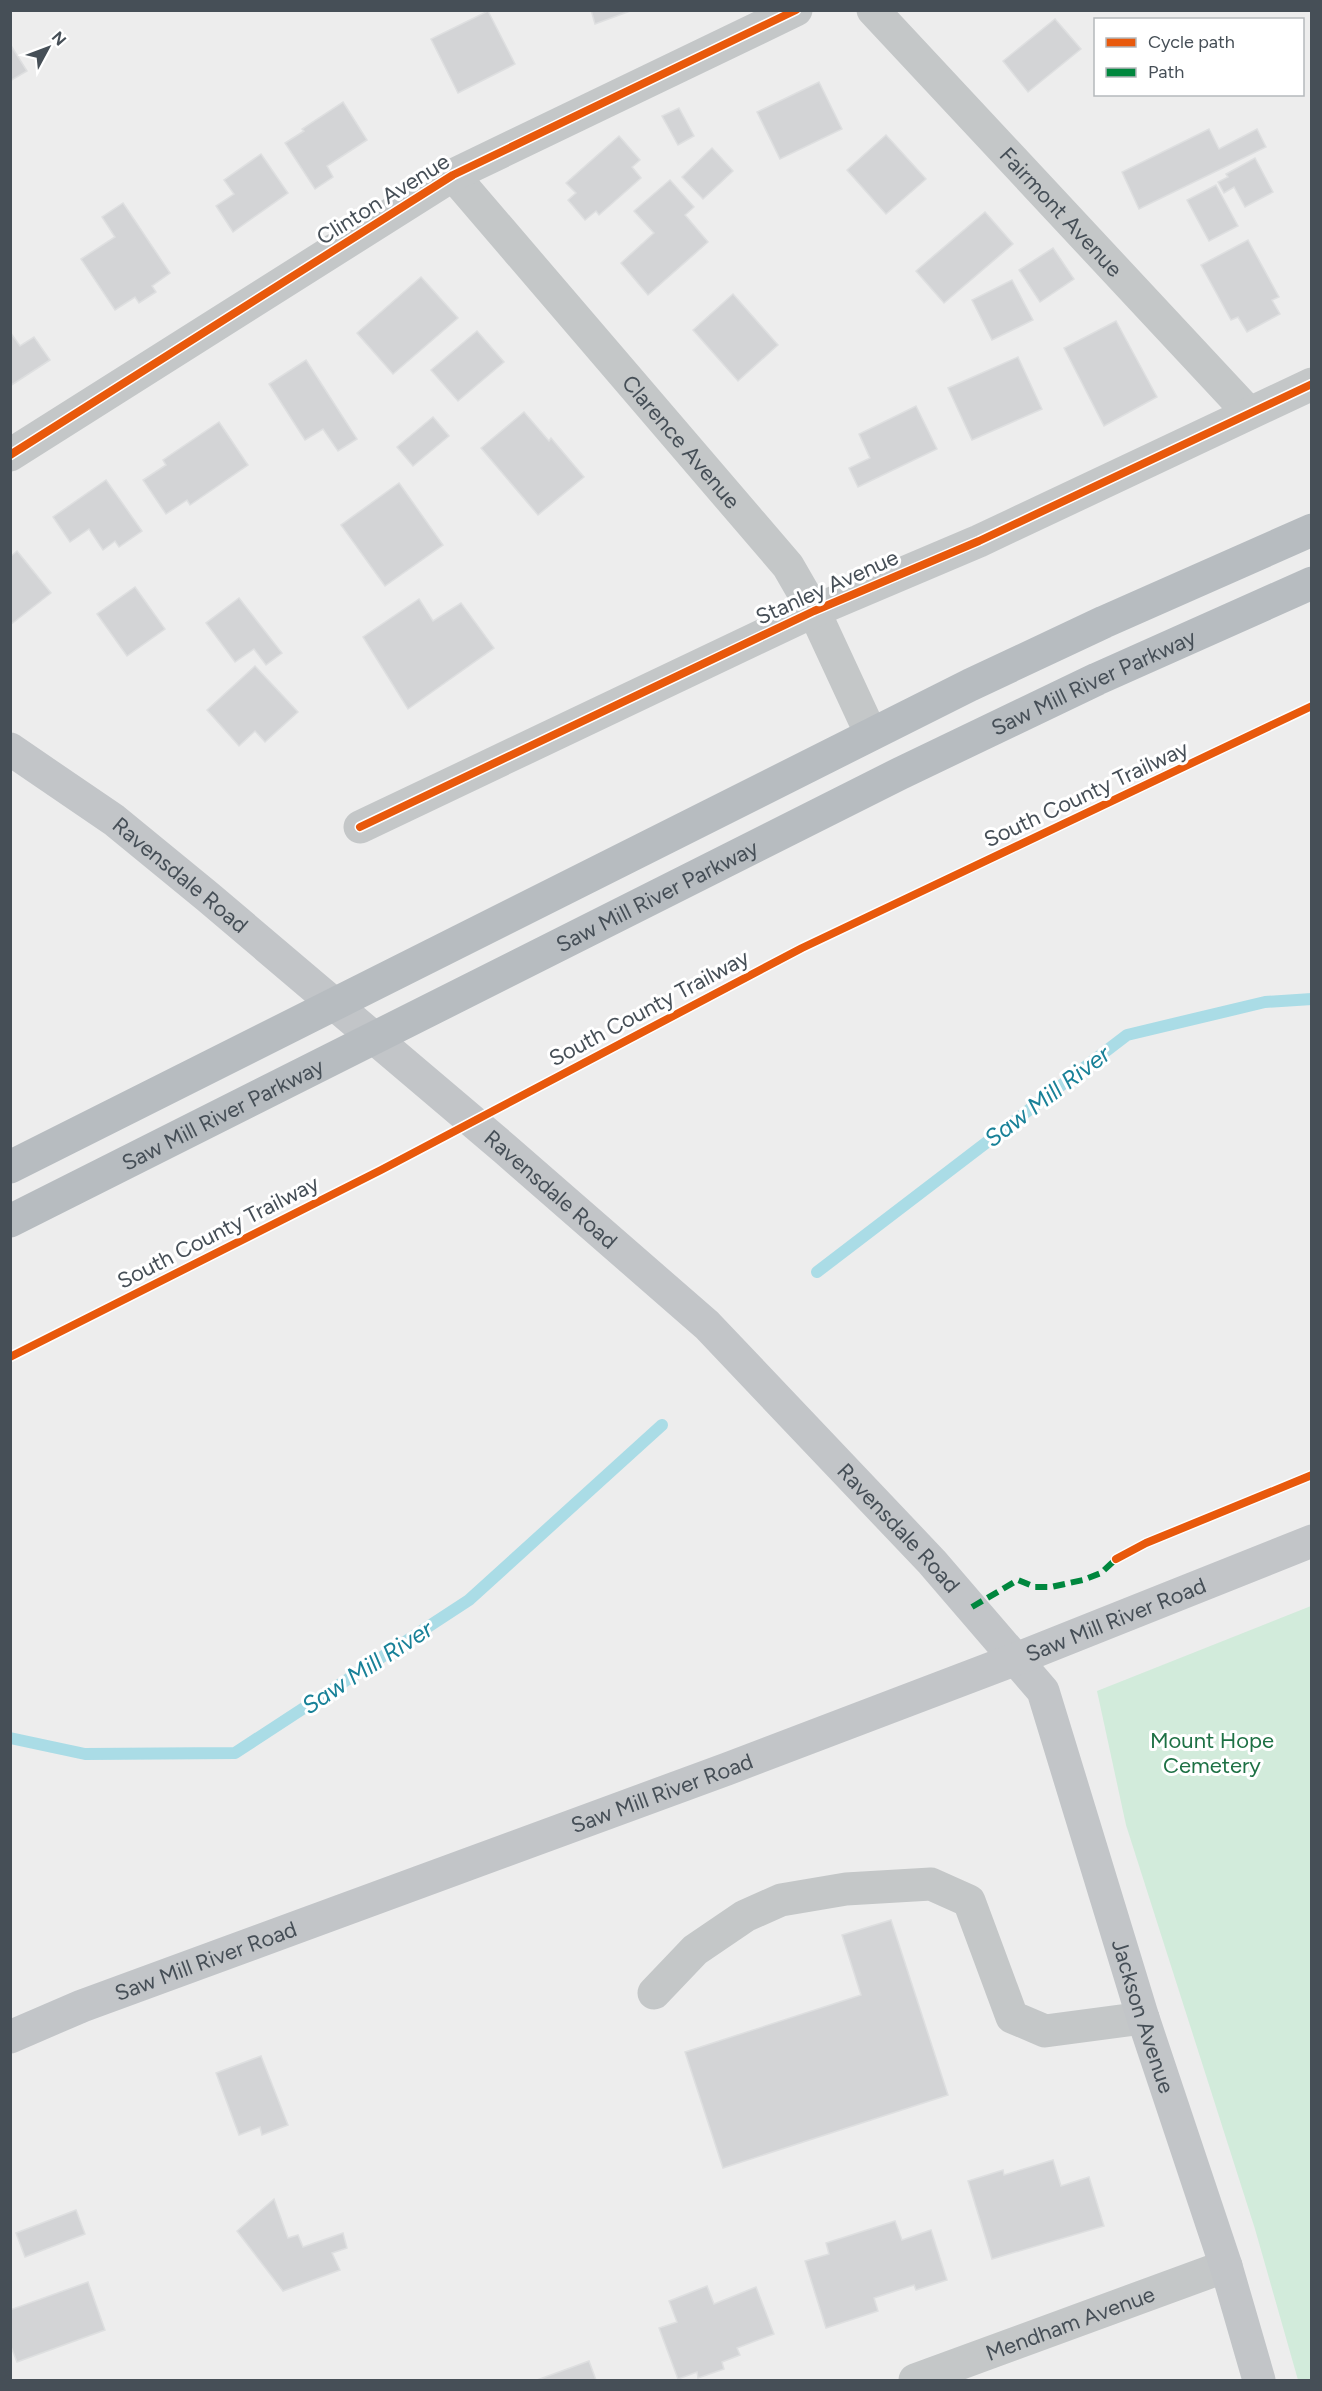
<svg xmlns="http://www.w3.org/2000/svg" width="1322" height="2391" viewBox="0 0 1322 2391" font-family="Figtree,sans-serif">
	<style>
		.green { fill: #d2ebdb }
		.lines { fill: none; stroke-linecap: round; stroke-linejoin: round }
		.stream { stroke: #aadce6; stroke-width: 12 }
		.building { fill: #d3d4d6; stroke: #dedfe0; stroke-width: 1.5 }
		.minor { stroke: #c4c7c8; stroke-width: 33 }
		.major { stroke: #c2c5c8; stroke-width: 33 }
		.highway { stroke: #b7bcc0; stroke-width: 33 }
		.quiet { stroke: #00873e; stroke-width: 6; stroke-dasharray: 12 6; stroke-linecap: butt }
		.cycleway-casing { stroke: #fff; stroke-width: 11 }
		.cycleway { stroke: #e8590c; stroke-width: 8 }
		.labels { text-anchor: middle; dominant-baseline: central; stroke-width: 6; stroke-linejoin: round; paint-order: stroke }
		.street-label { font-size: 22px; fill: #464f57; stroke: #fff }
		.park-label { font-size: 22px; fill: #1e7145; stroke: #fff }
		.water-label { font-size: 24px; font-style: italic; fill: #188198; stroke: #fff }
	</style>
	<rect width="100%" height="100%" fill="#ededed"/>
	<polygon class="green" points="1311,1606 1312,2380 1298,2380 1255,2229 1126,1825 1097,1691"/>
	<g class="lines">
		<g class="stream">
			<polyline points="817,1272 1127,1035 1265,1002 1312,999"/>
			<polyline points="10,1738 85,1754 235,1753 469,1600 662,1425"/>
		</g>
	</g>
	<g class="building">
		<polygon points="591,10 633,10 595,24"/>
		<polygon points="488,11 515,64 458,93 431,39"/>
		<polygon points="1055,19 1081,49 1028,92 1003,61"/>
		<polygon points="10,44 27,71 10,81"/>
		<polygon points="819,82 842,129 780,159 757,112"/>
		<polygon points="343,102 367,140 327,166 333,177 315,189 285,143 304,131 302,129"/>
		<polygon points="679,108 694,136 678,145 662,116"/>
		<polygon points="1209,129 1219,149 1257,129 1266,147 1139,209 1122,172"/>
		<polygon points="886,135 926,179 886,214 847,170"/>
		<polygon points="619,136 640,160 632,167 641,178 599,215 596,211 585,220 568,200 576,193 566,183"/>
		<polygon points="712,148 733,171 703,199 682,177"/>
		<polygon points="261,154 288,193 233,232 216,206 234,194 224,180"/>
		<polygon points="1255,158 1273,192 1245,207 1234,187 1224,193 1218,182 1228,177 1226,174"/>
		<polygon points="670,180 694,207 685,215 708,242 648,295 621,263 654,233 634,211"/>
		<polygon points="1216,185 1238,226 1209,241 1187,200"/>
		<polygon points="123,203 170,273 152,286 156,292 139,303 135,297 115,310 81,259 115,237 102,217"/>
		<polygon points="985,212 1013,244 944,303 916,271"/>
		<polygon points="1248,240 1279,297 1272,300 1280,314 1247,332 1238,317 1231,320 1201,265"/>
		<polygon points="1053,248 1074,279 1040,302 1019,270"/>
		<polygon points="421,277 458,318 393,374 357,333"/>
		<polygon points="1012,280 1033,320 992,340 972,300"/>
		<polygon points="733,294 778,345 738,381 693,330"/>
		<polygon points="1116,321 1157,397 1104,426 1064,348"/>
		<polygon points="477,331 504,362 458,401 431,370"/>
		<polygon points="10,332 20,346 34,337 50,360 10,386"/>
		<polygon points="1018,357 1042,409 972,440 948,388"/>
		<polygon points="306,360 357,439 338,451 323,429 305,440 269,384"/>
		<polygon points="916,406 937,449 858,487 849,468 870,458 859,434"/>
		<polygon points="524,412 549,441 551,438 584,477 538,515 481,448"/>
		<polygon points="433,417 449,436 413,466 397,447"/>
		<polygon points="219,422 248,465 190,505 187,500 166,514 143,480 166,465 163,460"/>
		<polygon points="106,480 142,531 119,547 115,541 103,550 89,529 70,542 53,517"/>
		<polygon points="399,483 443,545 385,586 341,525"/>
		<polygon points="17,551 51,593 10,625 10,557"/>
		<polygon points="135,587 165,629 127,656 97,614"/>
		<polygon points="239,598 282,653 266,665 254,649 235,662 206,623"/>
		<polygon points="419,599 433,621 461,603 494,648 408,709 363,637"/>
		<polygon points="255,666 298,712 265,742 255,731 239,746 207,710"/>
		<polygon points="891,1920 948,2095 723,2168 685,2052 861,1995 842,1935"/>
		<polygon points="261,2056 288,2125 262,2135 260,2127 239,2135 216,2073"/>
		<polygon points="1053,2160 1061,2186 1089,2177 1104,2226 992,2259 968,2181 1003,2170 1004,2175"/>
		<polygon points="274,2199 288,2238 298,2235 303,2247 343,2233 347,2248 332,2253 340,2270 283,2291 237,2231"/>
		<polygon points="76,2210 85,2234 25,2257 16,2233"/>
		<polygon points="895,2221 902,2240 931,2230 947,2280 916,2290 914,2285 874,2298 878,2311 826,2328 805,2261 829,2254 826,2243"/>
		<polygon points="88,2282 105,2330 17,2362 10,2344 10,2310"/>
		<polygon points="707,2286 714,2304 756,2287 774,2334 737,2348 740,2355 722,2362 724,2369 698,2378 697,2372 678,2379 659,2328 677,2322 669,2301"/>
		<polygon points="589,2361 596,2380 537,2380"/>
	</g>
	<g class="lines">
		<g class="minor">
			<path id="s1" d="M873,10l376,403"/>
			<path id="s2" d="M453,175l335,391 26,45 57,123"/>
			<polyline points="10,455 453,175 796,10"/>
			<polyline points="360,827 814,611 979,541 1312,384"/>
			<polyline points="654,1993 695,1950 745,1916 781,1900 846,1889 931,1884 969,1901 1012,2017 1045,2031 1143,2018"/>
			<path id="s3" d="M915,2380l311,-114"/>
		</g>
		<g class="major">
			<path id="s4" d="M10,749l104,71 94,77 297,252 202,176 225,237 111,129 100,327 83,248 33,114"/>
			<path id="s5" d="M10,2037l72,-31 645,-237 289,-110 296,-118"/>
		</g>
		<g class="highway">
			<polyline points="10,1167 970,685 1104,622 1312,530"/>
			<path id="s6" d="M10,1221l889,-447 198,-95 215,-96"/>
		</g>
		<polyline class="quiet" points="972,1607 1018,1580 1035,1587 1051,1587 1083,1580 1101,1573 1116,1559"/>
		<defs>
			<g id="cycleway">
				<polyline points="10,455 453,175 796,10"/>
				<polyline points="360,827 814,611 979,541 1312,384"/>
				<polyline points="10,1357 381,1170 802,948 1312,706"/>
				<polyline points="1116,1559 1146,1543 1312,1475"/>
			</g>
		</defs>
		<use href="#cycleway" class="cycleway-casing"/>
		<use href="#cycleway" class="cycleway"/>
	</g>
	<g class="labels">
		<g class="street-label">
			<text transform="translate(383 199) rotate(-32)">Clinton Avenue</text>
			<text stroke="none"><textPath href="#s1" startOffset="276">Fairmont Avenue</textPath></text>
			<text stroke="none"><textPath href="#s2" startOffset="351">Clarence Avenue</textPath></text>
			<text transform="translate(827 587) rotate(-24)">Stanley Avenue</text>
			<text stroke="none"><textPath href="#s6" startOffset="1210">Saw Mill River Parkway</textPath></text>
			<text transform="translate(1086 794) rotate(-25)">South County Trailway</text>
			<text stroke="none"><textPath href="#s4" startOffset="212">Ravensdale Road</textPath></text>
			<text stroke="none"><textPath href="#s6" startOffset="724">Saw Mill River Parkway</textPath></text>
			<text transform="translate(649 1008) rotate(-28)">South County Trailway</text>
			<text stroke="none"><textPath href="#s6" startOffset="238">Saw Mill River Parkway</textPath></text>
			<text stroke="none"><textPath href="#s4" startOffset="698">Ravensdale Road</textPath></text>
			<text transform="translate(218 1232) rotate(-27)">South County Trailway</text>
			<text stroke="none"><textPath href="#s4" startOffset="1184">Ravensdale Road</textPath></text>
			<text stroke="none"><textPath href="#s5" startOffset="1182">Saw Mill River Road</textPath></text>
			<text stroke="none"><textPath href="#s5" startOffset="696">Saw Mill River Road</textPath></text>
			<text stroke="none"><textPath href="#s5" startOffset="210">Saw Mill River Road</textPath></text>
			<text stroke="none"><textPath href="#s4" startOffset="1742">Jackson Avenue</textPath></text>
			<text stroke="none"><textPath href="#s3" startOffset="165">Mendham Avenue</textPath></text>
		</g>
		<g class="park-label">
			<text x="1212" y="1740">Mount Hope<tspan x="1212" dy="25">Cemetery</tspan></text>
		</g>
		<g class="water-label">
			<text transform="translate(1047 1096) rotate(-37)">Saw Mill River</text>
			<text transform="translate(367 1667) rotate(-33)">Saw Mill River</text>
		</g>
	</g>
	<rect width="1322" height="2391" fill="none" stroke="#464f57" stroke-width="24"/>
	<rect x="1094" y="18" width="210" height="78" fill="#ffffff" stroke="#b5b9bc" stroke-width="1.5"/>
	<rect x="1106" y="38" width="30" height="9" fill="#e8590c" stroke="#b5b9bc" stroke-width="1.5"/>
	<text x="1148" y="48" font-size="18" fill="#464f57">Cycle path</text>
	<rect x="1106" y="68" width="30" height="9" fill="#00873e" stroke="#b5b9bc" stroke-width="1.5"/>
	<text x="1148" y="78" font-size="18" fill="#464f57">Path</text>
	<g transform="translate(48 48) rotate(49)" stroke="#ffffff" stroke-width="4.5" paint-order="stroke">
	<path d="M0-4.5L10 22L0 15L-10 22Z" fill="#464f57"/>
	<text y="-9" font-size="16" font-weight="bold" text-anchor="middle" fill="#464f57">N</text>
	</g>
</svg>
